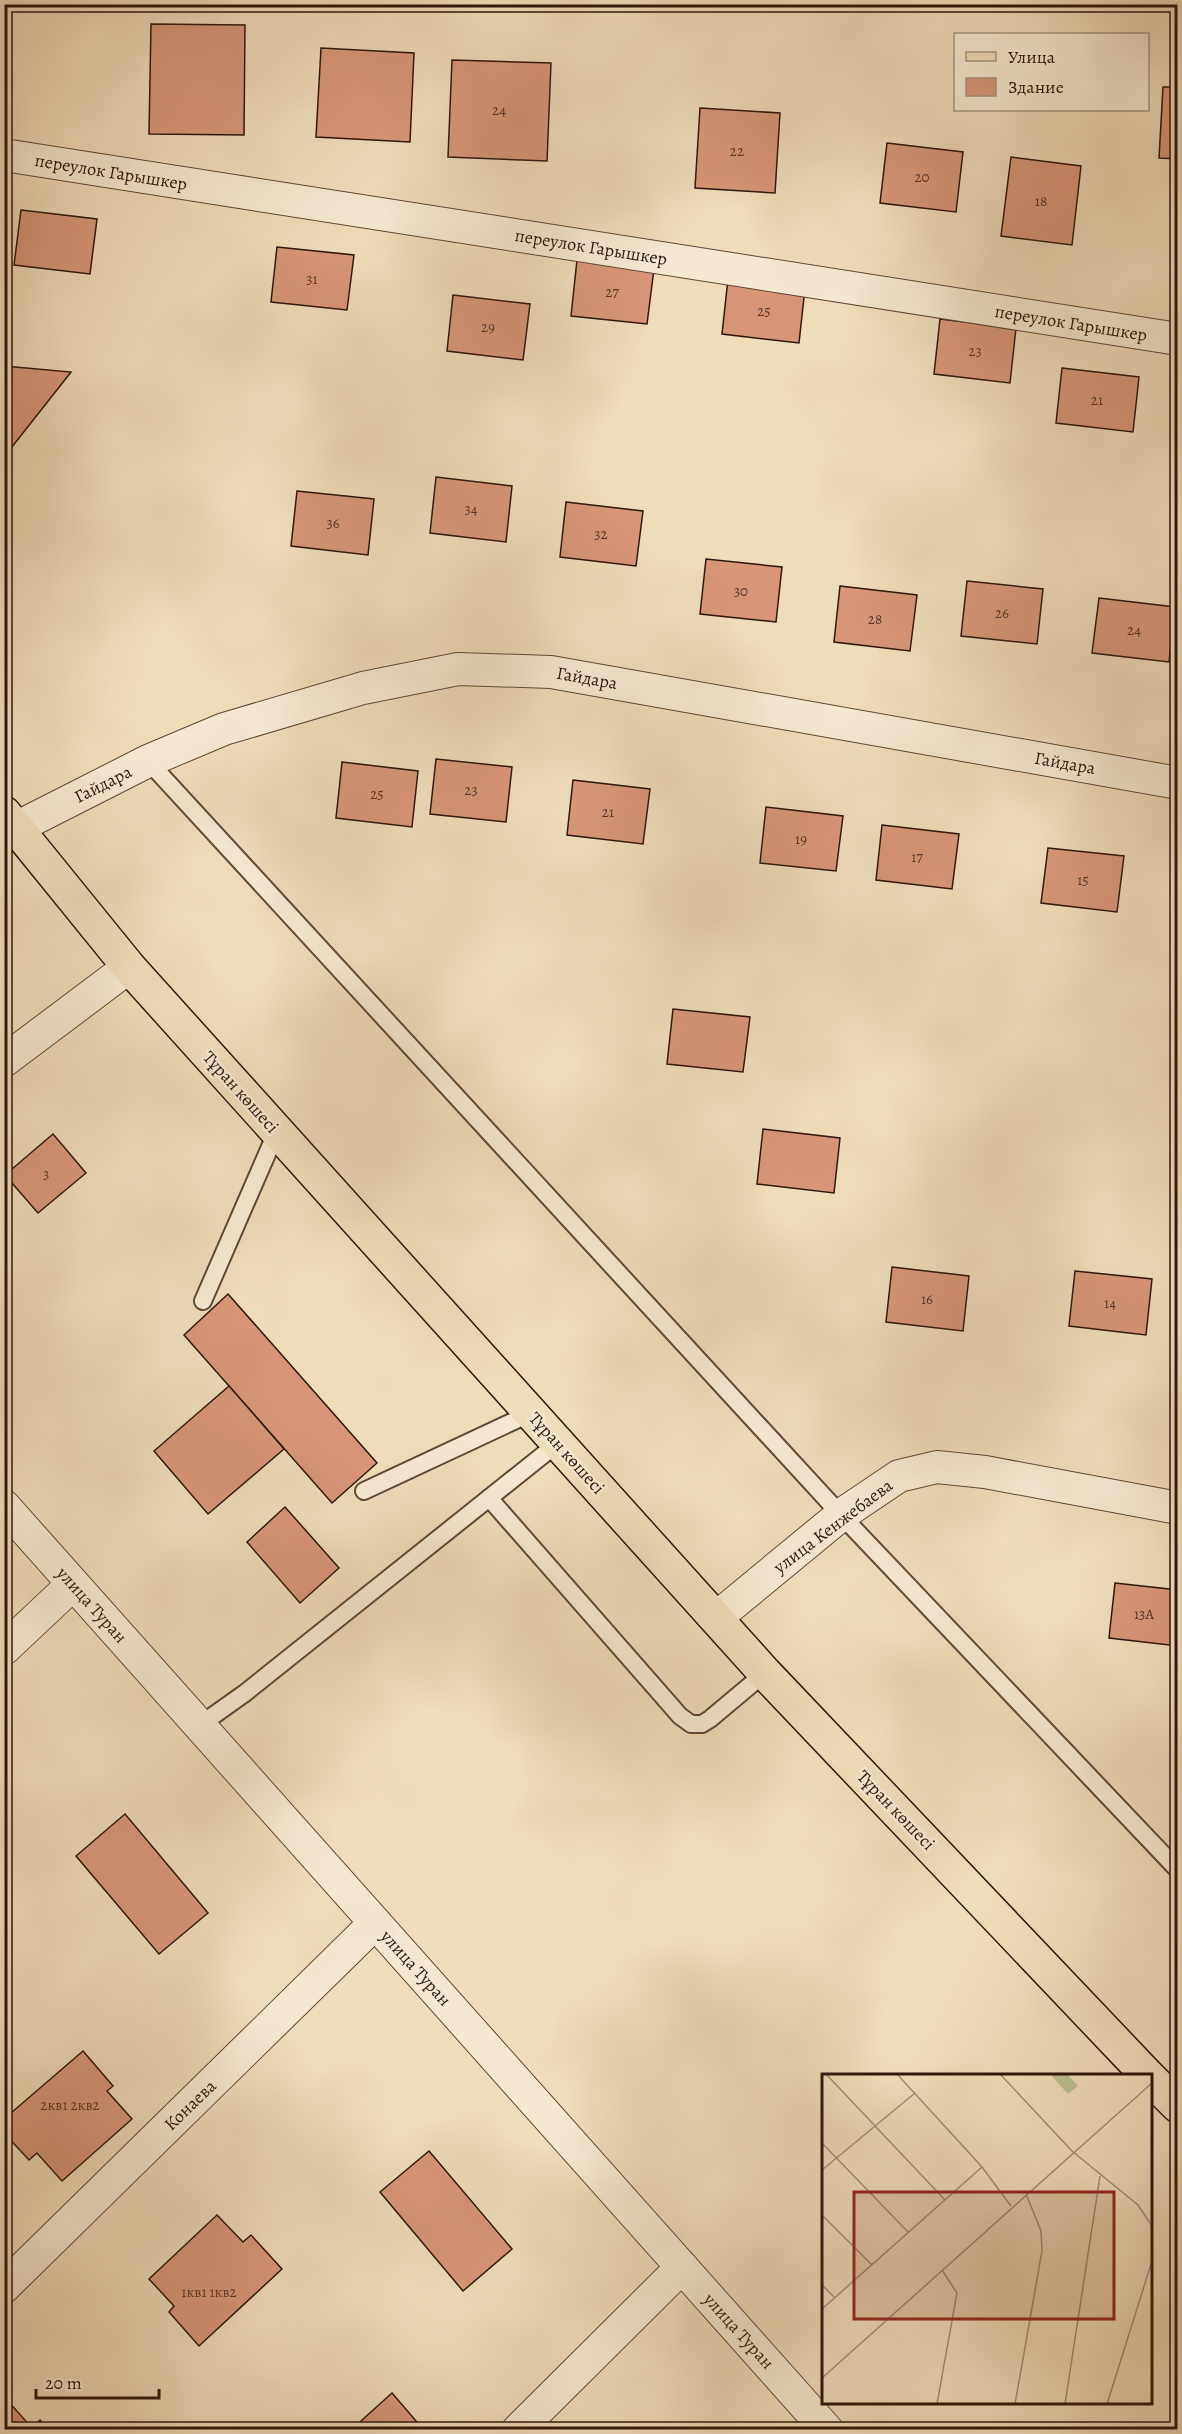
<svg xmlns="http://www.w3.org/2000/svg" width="1182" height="2434" viewBox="0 0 1182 2434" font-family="Alegreya,serif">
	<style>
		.building { fill: #d89677; stroke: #2d160d; stroke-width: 1.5 }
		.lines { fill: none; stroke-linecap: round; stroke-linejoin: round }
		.lane-casing { stroke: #5e4838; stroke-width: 20 }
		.street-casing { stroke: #5e4838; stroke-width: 34 }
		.primary-casing { stroke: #2d160d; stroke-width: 36 }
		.lane { stroke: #f5e8d2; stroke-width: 16 }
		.street { stroke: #f5e8d2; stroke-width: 32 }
		.primary { stroke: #efdcb9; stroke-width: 33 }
		.labels { text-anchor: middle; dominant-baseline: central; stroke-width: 5; stroke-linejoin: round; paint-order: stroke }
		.number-label { font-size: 15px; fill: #583628 }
		.street-label { font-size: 18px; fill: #2d160d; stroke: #f5e8d2 }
		.inset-road { fill: none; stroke: #a18d74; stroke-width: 1.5 }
		.view { fill: #8f2418; fill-opacity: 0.15; stroke: #8f2418; stroke-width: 3 }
		.inset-edge { fill: none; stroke: #2d160d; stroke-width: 3 }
	</style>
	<rect width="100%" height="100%" fill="#efdcb9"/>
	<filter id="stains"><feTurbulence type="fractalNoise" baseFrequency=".00333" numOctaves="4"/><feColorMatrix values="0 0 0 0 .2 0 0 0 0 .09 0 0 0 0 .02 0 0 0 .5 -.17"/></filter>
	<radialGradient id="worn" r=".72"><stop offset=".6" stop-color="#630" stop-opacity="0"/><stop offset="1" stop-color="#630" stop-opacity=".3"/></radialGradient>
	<g class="building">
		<polygon points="151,24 245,25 244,135 149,134"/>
		<polygon points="321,48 414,53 410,142 316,137"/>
		<polygon points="452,60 551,63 547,161 448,157"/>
		<polygon points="1163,87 1178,87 1178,159 1159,158"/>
		<polygon points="700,108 780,113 775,193 695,188"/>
		<polygon points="887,143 963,152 956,212 880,203"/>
		<polygon points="1011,157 1081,166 1072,245 1001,236"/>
		<polygon points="21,210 97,219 90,274 14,265"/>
		<polygon points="277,247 354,255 347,310 271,302"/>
		<polygon points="577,260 654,269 647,324 571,316"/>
		<polygon points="728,279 805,288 799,343 722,334"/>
		<polygon points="453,295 530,304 523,360 447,351"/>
		<polygon points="940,319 1016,328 1010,383 934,374"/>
		<polygon points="4,366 71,372 4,457"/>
		<polygon points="1178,367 1178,414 1172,413"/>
		<polygon points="1062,368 1139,377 1133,432 1056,423"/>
		<polygon points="436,477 512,486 506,542 430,533"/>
		<polygon points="297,491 374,499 368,555 291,546"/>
		<polygon points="566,502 643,511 636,566 560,557"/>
		<polygon points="706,559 782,567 776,622 700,614"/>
		<polygon points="967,581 1043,589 1037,644 961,636"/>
		<polygon points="840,586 917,595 910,651 834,642"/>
		<polygon points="1099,598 1175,607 1169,662 1092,653"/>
		<polygon points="436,759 512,767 506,822 430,814"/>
		<polygon points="342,762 418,771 412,827 336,818"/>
		<polygon points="573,780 650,789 643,844 567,835"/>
		<polygon points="766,807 843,816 836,871 760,863"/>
		<polygon points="882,825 959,834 952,889 876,880"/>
		<polygon points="1048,848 1124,856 1117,912 1041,903"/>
		<polygon points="673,1009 750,1017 743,1072 667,1064"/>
		<polygon points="763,1129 840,1138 834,1193 757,1184"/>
		<polygon points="53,1134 86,1173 38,1213 5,1175"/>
		<polygon points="892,1267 969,1276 963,1331 886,1322"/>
		<polygon points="1075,1271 1152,1279 1146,1335 1069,1326"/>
		<polygon points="228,1294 377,1463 332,1503 184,1335"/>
		<polygon points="1178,1335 1178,1370 1174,1370"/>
		<polygon points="229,1386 284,1449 208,1514 154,1451"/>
		<polygon points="285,1507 339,1568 300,1603 247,1542"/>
		<polygon points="1115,1583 1178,1590 1178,1646 1109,1638"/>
		<polygon points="125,1814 208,1913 159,1954 76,1856"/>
		<polygon points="83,2051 113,2086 107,2091 132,2119 62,2181 37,2153 29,2160 4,2133 4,2119"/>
		<polygon points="429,2151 512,2249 463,2291 380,2192"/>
		<polygon points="217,2215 243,2242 251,2235 282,2269 199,2346 169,2312 174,2306 149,2279"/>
		<polygon points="392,2393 422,2428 420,2430 351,2430"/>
		<polygon points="7,2400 32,2428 40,2420 49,2430 4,2430 4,2402"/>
	</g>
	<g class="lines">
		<defs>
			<g id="lane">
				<polyline points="148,761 841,1515 1178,1870"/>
				<polyline points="203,1301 277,1131"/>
				<polyline points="364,1491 531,1413"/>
				<polyline points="489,1498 680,1716 691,1724 702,1724 710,1719 765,1673"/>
				<polyline points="200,1725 245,1693 558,1443"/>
			</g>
			<g id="street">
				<polyline points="4,155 1178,339"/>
				<polyline points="18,827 148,761 224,729 363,688 458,669 551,672 1178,783"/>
				<polyline points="4,1061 129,967"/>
				<polyline points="4,1506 827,2430"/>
				<polyline points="716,1618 841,1515 899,1476 937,1467 985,1472 1178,1508"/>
				<polyline points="4,1649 73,1584"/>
				<polyline points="4,2287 375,1923"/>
				<polyline points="518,2430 682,2267"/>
			</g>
			<g id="primary">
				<polyline points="4,813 129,967 765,1673 1148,2076"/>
				<polyline points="1150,2078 1178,2106"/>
			</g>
		</defs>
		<use href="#lane" class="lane-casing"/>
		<use href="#street" class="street-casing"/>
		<use href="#primary" class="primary-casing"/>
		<use href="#lane" class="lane"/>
		<use href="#street" class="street"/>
		<use href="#primary" class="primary"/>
	</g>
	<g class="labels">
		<g class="number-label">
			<text x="499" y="110">24</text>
			<text x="737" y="151">22</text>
			<text x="922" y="177">20</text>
			<text x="1041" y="201">18</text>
			<text x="312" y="279">31</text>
			<text x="612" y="292">27</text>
			<text x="764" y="311">25</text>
			<text x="488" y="327">29</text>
			<text x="975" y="351">23</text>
			<text x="1097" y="400">21</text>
			<text x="471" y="509">34</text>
			<text x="333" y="523">36</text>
			<text x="601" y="534">32</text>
			<text x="741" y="591">30</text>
			<text x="1002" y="613">26</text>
			<text x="875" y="619">28</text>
			<text x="1134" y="630">24</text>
			<text x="471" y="790">23</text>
			<text x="377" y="794">25</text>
			<text x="608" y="812">21</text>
			<text x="801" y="839">19</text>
			<text x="917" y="857">17</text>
			<text x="1083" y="880">15</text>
			<text x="46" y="1174">3</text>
			<text x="927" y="1299">16</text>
			<text x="1110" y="1303">14</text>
			<text x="1144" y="1614">13А</text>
			<text x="70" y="2105">2кв1 2кв2</text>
			<text x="209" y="2292">1кв1 1кв2</text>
		</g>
		<g class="street-label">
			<text transform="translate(111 172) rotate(9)">переулок Гарышкер</text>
			<text transform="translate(591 247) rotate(9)">переулок Гарышкер</text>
			<text transform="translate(1071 323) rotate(9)">переулок Гарышкер</text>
			<text transform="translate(587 678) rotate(10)">Гайдара</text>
			<text transform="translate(1065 763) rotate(10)">Гайдара</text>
			<text transform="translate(103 784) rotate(-27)">Гайдара</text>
			<text transform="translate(241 1092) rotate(48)">Тұран көшесі</text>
			<text transform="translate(567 1453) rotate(48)">Тұран көшесі</text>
			<text transform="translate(833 1526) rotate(-37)">улица Кенжебаева</text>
			<text transform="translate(92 1605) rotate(48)">улица Туран</text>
			<text transform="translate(896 1810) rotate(46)">Тұран көшесі</text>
			<text transform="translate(416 1968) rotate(48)">улица Туран</text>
			<text transform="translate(190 2105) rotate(-44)">Конаева</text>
			<text transform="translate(739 2331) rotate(48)">улица Туран</text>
		</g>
	</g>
	<g transform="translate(822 2074)">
		<rect width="330" height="330" fill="#efdcb9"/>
		<path d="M245,0l11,12 -10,8 -17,-19z" fill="#bbc08e"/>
		<path class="inset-road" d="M4,0l119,126M75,0l85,93 29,39M178,0l72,77 66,54 14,21M0,69l86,89M0,96l93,-77M0,141l50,50M0,211l13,13M0,235l160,-142M0,304l330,-295M115,330l20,-111 -15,-23M193,330l27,-153 -1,-20 -15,-37M243,330l35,-228M285,330l45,-143"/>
		<path class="view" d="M32,118h260v127h-260z"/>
		<rect width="330" height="330" class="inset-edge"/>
	</g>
	<rect width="1182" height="2434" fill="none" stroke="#efdcb9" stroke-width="24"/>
	<rect x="6" y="6" width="1170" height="2422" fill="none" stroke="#2d160d" stroke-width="3"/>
	<rect x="12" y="12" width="1158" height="2410" fill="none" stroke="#2d160d" stroke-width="1.5"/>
	<rect x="954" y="33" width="195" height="78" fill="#f5e8d2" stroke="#a59483" stroke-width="1.5"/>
	<rect x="966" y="52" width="30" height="9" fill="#efdcb9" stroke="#a59483" stroke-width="1.5"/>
	<text x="1008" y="63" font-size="18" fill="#2d160d">Улица</text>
	<rect x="966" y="78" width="30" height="18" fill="#d89677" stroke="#a59483" stroke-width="1.5"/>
	<text x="1008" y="93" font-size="18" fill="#2d160d">Здание</text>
	<path d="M36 2389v9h123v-9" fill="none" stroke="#2d160d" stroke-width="3"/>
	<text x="45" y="2389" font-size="18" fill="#2d160d" stroke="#f5e8d2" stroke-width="4.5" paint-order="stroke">20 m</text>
	<rect width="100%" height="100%" filter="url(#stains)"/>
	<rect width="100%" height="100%" fill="url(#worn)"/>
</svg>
